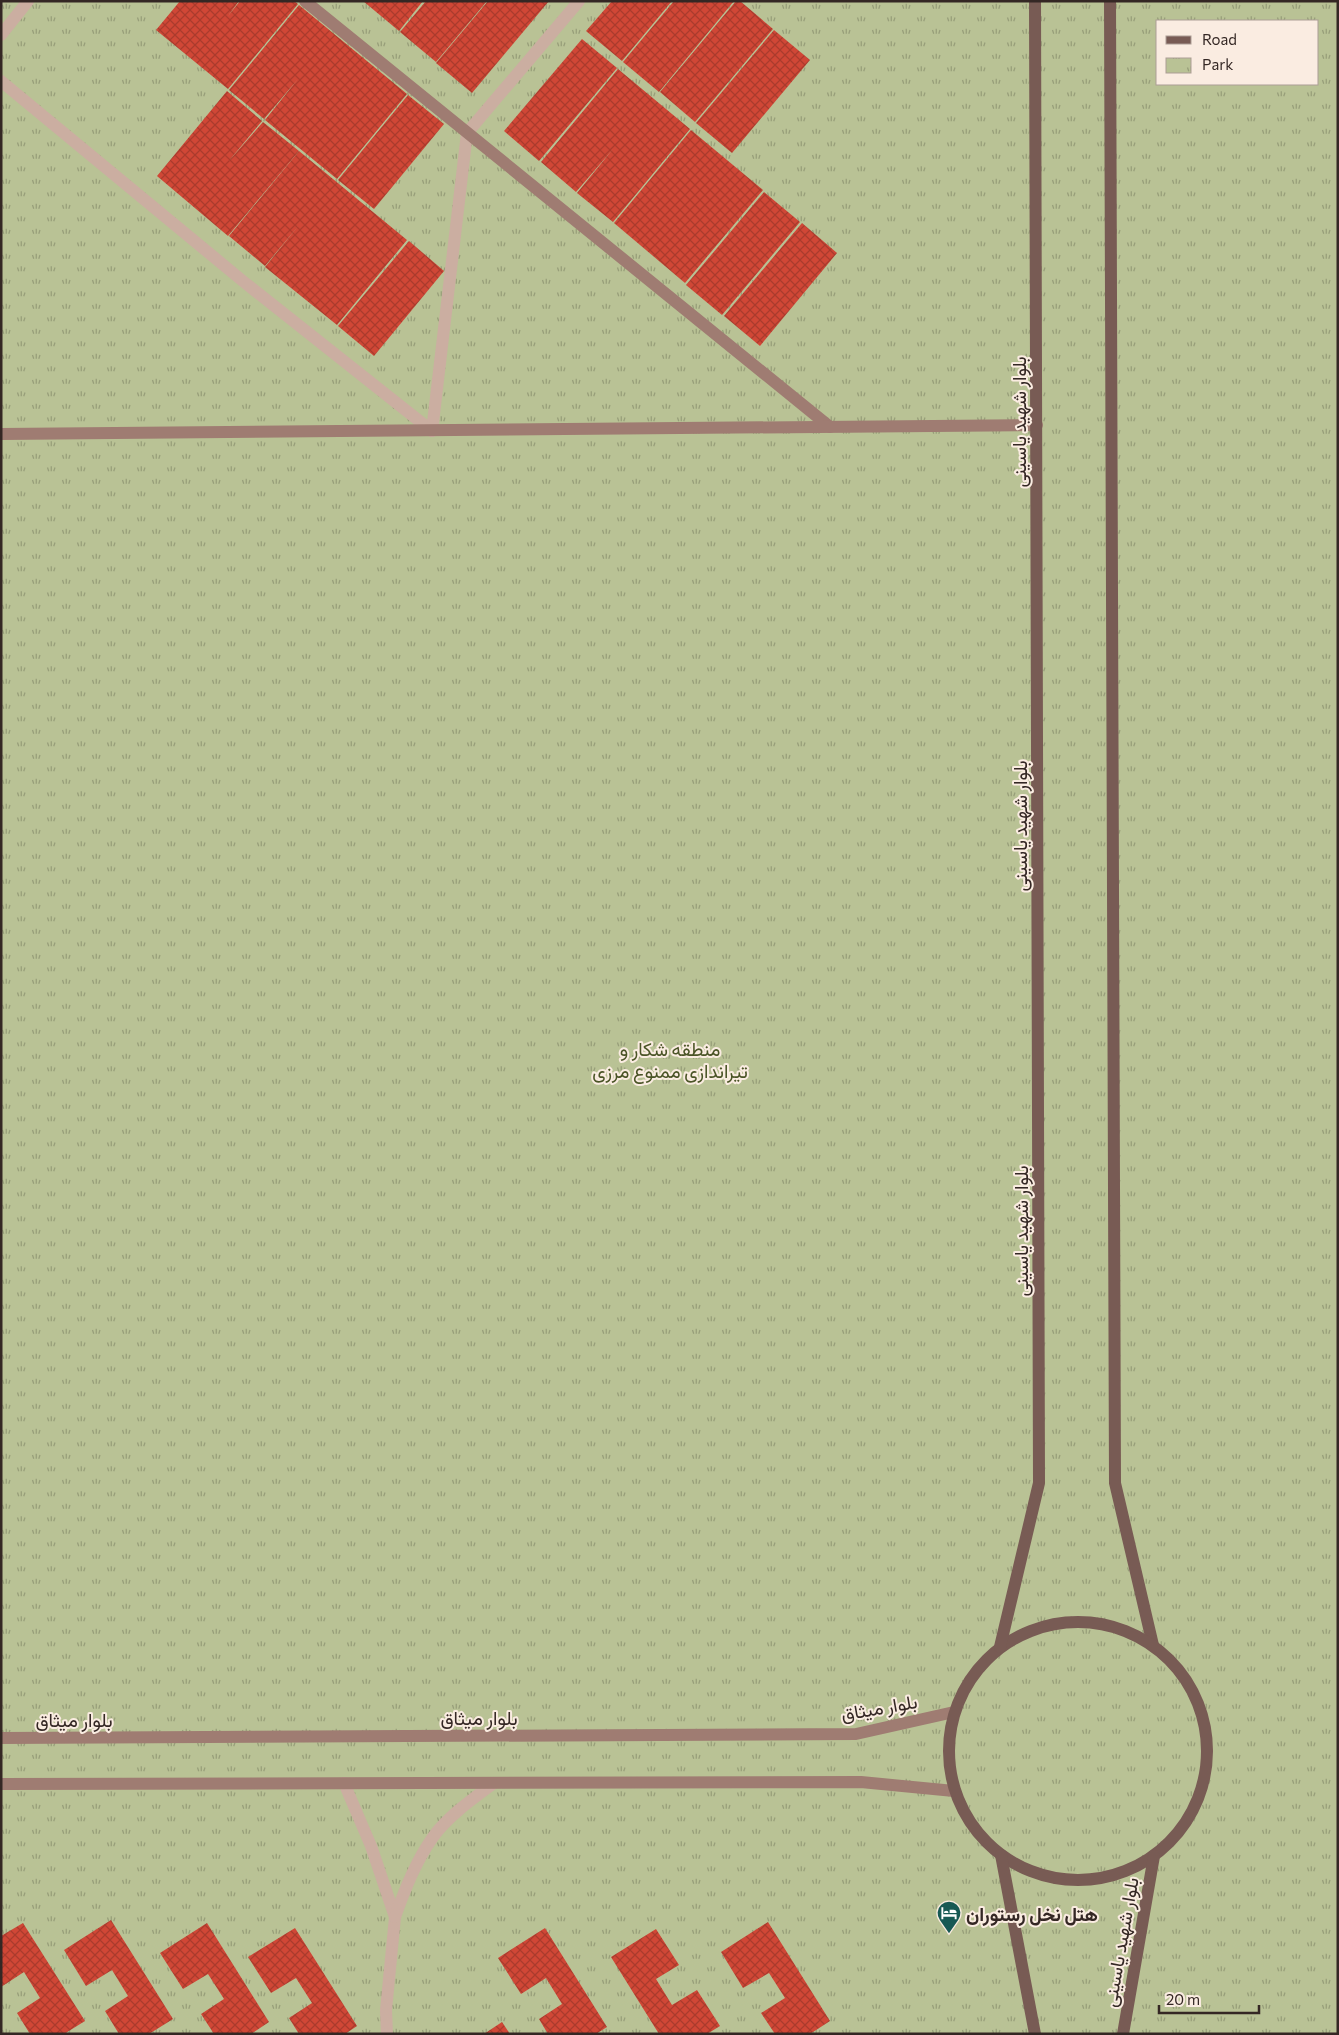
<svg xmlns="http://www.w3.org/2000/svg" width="1339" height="2035" viewBox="0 0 1339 2035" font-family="Commissioner,Vazirmatn,sans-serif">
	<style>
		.park { fill: url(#park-tufts); fill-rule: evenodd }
		.building { fill: url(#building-cross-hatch) }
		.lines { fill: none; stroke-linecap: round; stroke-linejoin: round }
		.street { stroke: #cbaea1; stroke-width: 12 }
		.secondary { stroke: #9f7c72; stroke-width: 12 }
		.primary { stroke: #785b54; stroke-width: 12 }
		.labels { text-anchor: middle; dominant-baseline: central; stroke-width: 4; stroke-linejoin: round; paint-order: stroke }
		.street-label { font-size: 19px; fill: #342724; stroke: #faece1 }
		.park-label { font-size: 19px; fill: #4a5426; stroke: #faece1 }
		.poi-label { font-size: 19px; font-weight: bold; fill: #342724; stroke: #faece1; text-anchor: start }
	</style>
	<defs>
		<pattern id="park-tufts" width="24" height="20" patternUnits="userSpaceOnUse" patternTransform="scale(1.25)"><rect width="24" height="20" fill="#b9c295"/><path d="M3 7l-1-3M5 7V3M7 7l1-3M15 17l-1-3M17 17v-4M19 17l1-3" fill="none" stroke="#979e79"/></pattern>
		<pattern id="building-cross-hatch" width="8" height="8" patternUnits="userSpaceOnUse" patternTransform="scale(1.25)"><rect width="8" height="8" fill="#d04736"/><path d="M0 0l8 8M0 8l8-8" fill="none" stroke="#aa3b2d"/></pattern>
	</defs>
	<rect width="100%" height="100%" fill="#f3e1d5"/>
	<path class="park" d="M1,1h1337v2033h-1337zM1158,21h160v63h-160z"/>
	<g class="building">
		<polygon points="180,1 239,1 228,16 240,1 294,1 298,4 228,89 156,30"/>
		<polygon points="363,1 423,1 399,31"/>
		<polygon points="426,1 487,1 436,62 400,32"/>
		<polygon points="488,1 549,1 472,93 436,63"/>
		<polygon points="612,1 672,1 622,61 586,31"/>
		<polygon points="674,1 734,1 659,92 623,62"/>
		<polygon points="736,1 740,1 773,29 695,122 660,92"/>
		<polygon points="299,5 407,94 337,179 265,120 298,79 264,119 229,90"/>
		<polygon points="774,30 810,60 732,153 696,123"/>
		<polygon points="582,39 617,68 539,161 504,131"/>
		<polygon points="618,69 690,129 613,222 577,193 613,149 576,192 541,162"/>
		<polygon points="227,91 262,121 228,162 263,122 299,151 228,236 157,176"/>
		<polygon points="408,95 444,124 374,209 338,180"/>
		<polygon points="691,130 763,190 685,283 614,223"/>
		<polygon points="299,151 407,240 337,325 265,267 299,225 265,266 229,236"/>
		<polygon points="764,192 800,222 722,315 686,285"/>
		<polygon points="802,223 837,253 760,346 724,316"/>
		<polygon points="409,241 444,271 374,356 338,326"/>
		<polygon points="111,1920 173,2019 149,2034 119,2034 105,2011 128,1996 112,1970 86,1986 64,1950"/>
		<polygon points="768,1922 830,2021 810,2034 775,2034 761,2013 785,1998 769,1973 743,1988 721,1952"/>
		<polygon points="23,1923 85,2021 64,2034 30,2034 17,2013 40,1998 24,1972 1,1987 1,1936"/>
		<polygon points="207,1923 269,2022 251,2034 214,2034 201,2014 224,1999 208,1974 183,1989 160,1953"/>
		<polygon points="295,1928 357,2026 345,2034 299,2034 289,2018 312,2003 296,1978 271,1993 248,1957"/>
		<polygon points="545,1928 607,2027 596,2034 548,2034 539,2019 562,2004 546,1978 521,1994 498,1958"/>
		<polygon points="656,1929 679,1965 656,1979 672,2005 697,1990 720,2026 707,2034 659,2034 611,1957"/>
		<polygon points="502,2022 510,2034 484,2034"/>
	</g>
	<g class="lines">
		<g class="street">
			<polyline points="1,35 28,1"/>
			<polyline points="1,81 244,282 432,431"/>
			<polyline points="432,431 467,133 579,1"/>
			<polyline points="344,1783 371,1846 395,1917 386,2010 387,2034"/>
			<path d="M395,1917c10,-28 21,-56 38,-80 15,-21 41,-39 61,-54"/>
		</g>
		<g class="secondary">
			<polyline points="305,1 830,427"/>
			<polyline points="1,434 1037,425"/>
			<polyline points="1,1738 856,1734 954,1712"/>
			<polyline points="1,1784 861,1782 954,1791"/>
		</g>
		<g class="primary">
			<polyline points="1110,1 1115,1483 1153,1645"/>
			<circle cx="1078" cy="1751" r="129"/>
			<polyline points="1000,1647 1039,1483 1035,1"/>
			<polyline points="1001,1855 1035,2034"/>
			<polyline points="1123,2034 1154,1856"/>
		</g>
	</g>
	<defs>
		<symbol id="hotel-pin" viewBox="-11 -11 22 30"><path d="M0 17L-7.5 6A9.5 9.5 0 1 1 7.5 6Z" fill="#175954" stroke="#faece1"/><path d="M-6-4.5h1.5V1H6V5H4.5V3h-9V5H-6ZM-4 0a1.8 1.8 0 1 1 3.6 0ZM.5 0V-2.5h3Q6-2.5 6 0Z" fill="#fff"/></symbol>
	</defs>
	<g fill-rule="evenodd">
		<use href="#hotel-pin" x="935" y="1899" width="28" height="38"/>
	</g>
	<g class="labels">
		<g class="street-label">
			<text transform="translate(1018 422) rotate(-90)">بلوار شهید یاسینی</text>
			<text transform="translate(1019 826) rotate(-90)">بلوار شهید یاسینی</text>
			<text transform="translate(1020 1231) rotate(-90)">بلوار شهید یاسینی</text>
			<text transform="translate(879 1707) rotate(-10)">بلوار میثاق</text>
			<text x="479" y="1717">بلوار میثاق</text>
			<text x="74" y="1719">بلوار میثاق</text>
			<text transform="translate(1120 1942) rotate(-80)">بلوار شهید یاسینی</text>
		</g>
		<g class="park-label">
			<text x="670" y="1048">منطقه شکار و<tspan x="670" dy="22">تیراندازی ممنوع مرزی</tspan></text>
		</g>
		<g class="poi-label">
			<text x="966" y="1913">هتل نخل رستوران</text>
		</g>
	</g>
	<rect width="1339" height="2035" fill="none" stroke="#342724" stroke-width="5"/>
	<rect x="1156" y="20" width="162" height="65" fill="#faece1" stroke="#ab9d95"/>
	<rect x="1166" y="36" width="25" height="8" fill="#785b54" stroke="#ab9d95"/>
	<text x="1202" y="45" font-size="15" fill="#342724">Road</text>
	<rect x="1166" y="58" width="25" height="15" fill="url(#park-tufts)" stroke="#ab9d95"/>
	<text x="1202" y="70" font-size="15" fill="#342724">Park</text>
	<path d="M1159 2005v8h100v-8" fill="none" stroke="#342724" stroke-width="2.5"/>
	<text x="1166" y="2005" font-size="15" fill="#342724" stroke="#faece1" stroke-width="4" paint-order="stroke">20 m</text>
</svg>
